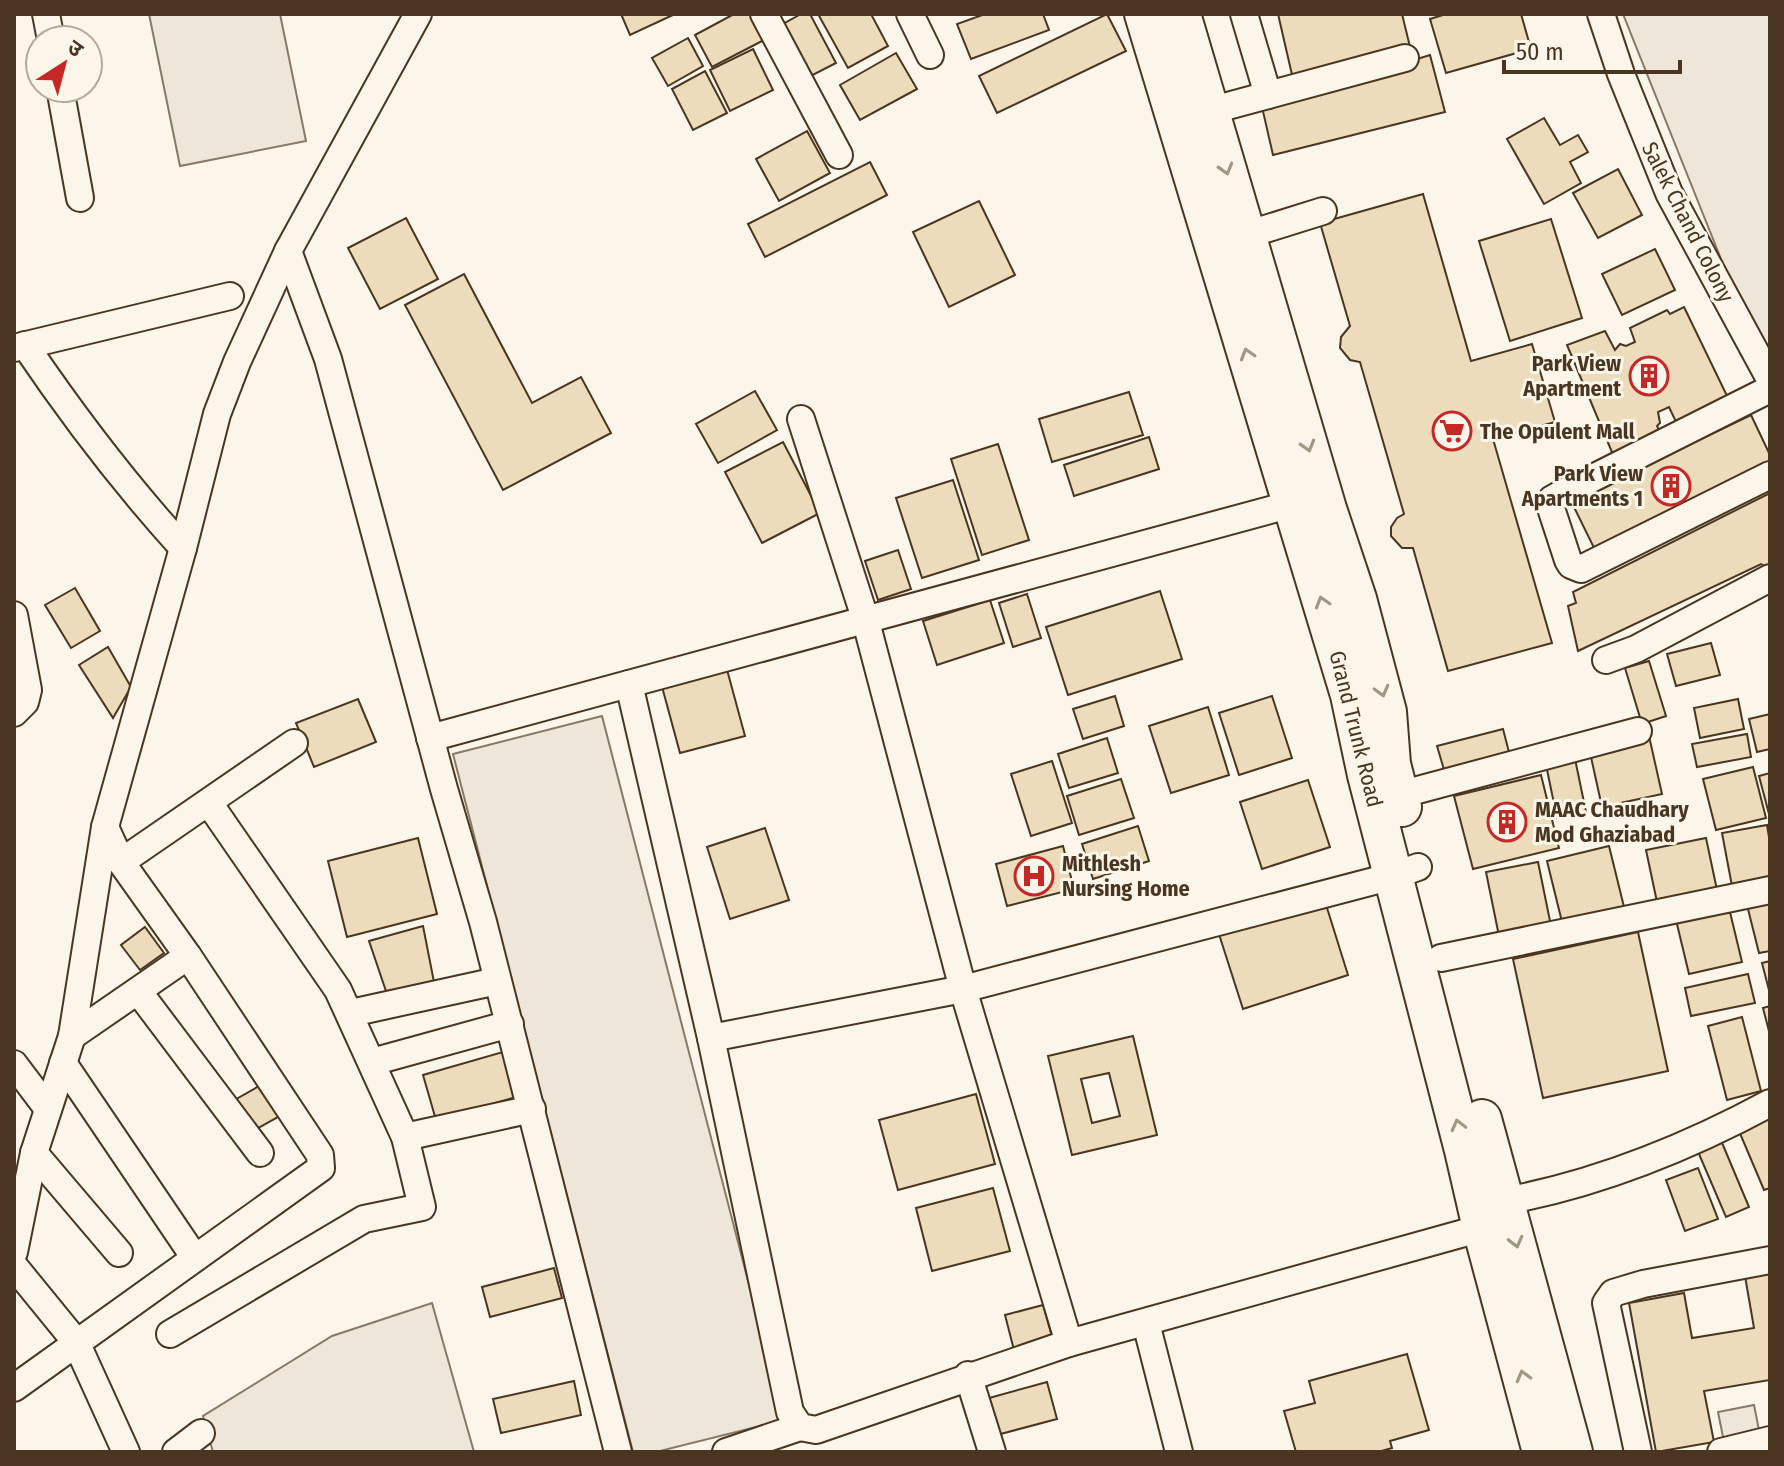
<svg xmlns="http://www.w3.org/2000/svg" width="1784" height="1466" viewBox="0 0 1784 1466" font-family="'Fira Sans Condensed','Noto Sans Devanagari',sans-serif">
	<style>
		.green { fill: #ede6d9; stroke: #887966; stroke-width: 2 }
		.building { fill: #ecdcbc; stroke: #4a3520; stroke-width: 2; fill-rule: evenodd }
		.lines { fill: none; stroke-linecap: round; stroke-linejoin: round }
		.minor-casing { stroke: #4a3520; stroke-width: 30 }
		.highway-casing { stroke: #4a3520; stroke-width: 42 }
		.minor { stroke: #fbf6e9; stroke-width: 26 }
		.highway { stroke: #fbf6e9; stroke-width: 38 }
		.oneway { stroke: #a29684 }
		.labels { text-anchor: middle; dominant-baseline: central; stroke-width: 6; stroke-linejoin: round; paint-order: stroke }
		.street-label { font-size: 22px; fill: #4a3520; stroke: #fbf6e9 }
		.poi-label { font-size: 22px; font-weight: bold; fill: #4a3520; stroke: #fbf6e9; text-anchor: start }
	</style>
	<rect width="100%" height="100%" fill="#fbf6e9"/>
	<g class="green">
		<polygon points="149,14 280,14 306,141 180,166"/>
		<polygon points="1623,14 1770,14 1770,367 1765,369"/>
		<polygon points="602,716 784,1420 656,1452 633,1452 453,754"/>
		<polygon points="432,1303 474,1452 213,1452 203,1416 332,1336"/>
		<polygon points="1754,1405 1760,1435 1724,1442 1718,1412"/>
	</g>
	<g class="building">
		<polygon points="621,14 675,14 630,35"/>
		<polygon points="734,14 750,14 764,40 712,67 695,35"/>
		<polygon points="801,14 810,14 836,63 801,81 774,29"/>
		<polygon points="818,14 871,14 888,46 848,68"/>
		<polygon points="985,14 1043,14 1049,30 971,59 957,24"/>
		<polygon points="1107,14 1126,51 997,113 979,76"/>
		<polygon points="1278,14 1402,14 1411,51 1293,79"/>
		<polygon points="1446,14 1521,14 1531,49 1446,73 1430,19"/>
		<polygon points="688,38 703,66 668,86 652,58"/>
		<polygon points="753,49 773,90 730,111 710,70"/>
		<polygon points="896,53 917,89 860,120 840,85"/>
		<polygon points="1430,55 1445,112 1273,155 1262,107"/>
		<polygon points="705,71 727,113 693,130 672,89"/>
		<polygon points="1544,118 1560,145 1578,135 1588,152 1570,162 1581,183 1544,204 1507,139"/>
		<polygon points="807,131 830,173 779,201 756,159"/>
		<polygon points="870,162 887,195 765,257 748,224"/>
		<polygon points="1618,169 1642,215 1598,238 1573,193"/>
		<polygon points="1423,194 1471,361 1532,344 1555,422 1493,439 1552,643 1448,671 1413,548 1402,548 1391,536 1391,527 1397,518 1404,514 1360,362 1350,360 1340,348 1341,337 1350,326 1320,223"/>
		<polygon points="979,201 1015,275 949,307 913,232"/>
		<polygon points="406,218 438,279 380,309 348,248"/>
		<polygon points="1551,219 1582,318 1510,341 1479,241"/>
		<polygon points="1655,249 1675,290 1622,315 1602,274"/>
		<polygon points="464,274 532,403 581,377 611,433 503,490 405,305"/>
		<polygon points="1684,307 1730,402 1678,426 1669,407 1658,412 1660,423 1657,426 1664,440 1614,457 1567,345 1605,331 1615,350 1620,344 1626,346 1635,342 1630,328 1667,310 1670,314"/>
		<polygon points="755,391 777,430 718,463 696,424"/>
		<polygon points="1129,392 1143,435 1052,462 1039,419"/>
		<polygon points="1751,415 1770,455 1770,471 1597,554 1571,501"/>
		<polygon points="1149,437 1159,469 1074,496 1064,465"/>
		<polygon points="783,442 820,513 762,543 725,472"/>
		<polygon points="998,444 1029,540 982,555 951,459"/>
		<polygon points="953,480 979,560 922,578 896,498"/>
		<polygon points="1770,493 1770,569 1761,564 1578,651 1568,606 1576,603 1573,592"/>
		<polygon points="898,550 911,589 878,600 865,561"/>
		<polygon points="75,588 100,631 71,648 45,605"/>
		<polygon points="1160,591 1182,659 1068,695 1046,627"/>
		<polygon points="1027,594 1041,638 1013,647 999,603"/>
		<polygon points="990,600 1004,643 937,665 923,621"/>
		<polygon points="1711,643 1720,675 1676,686 1667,654"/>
		<polygon points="108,647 131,687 113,718 79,665"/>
		<polygon points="1649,661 1666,716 1642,724 1625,668"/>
		<polygon points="726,666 745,736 680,753 661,683"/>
		<polygon points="1115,696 1124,726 1083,739 1073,709"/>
		<polygon points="1272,696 1292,758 1239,775 1219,713"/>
		<polygon points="358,699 376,742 314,767 296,723"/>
		<polygon points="1738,699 1744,729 1700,738 1694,708"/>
		<polygon points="1208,707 1229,775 1171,793 1149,726"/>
		<polygon points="1770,714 1770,749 1757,752 1749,719"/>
		<polygon points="1503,729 1510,756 1445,773 1437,746"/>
		<polygon points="1747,734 1751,757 1697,767 1692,744"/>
		<polygon points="1649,736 1662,794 1602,807 1589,748"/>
		<polygon points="1107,738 1118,773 1069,788 1058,754"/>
		<polygon points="1574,754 1586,812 1557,818 1545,760"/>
		<polygon points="1052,761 1072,823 1031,836 1011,774"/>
		<polygon points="1753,767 1766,818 1716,830 1703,779"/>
		<polygon points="1770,773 1770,818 1759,776"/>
		<polygon points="1541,775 1559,848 1473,869 1454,796"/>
		<polygon points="1121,779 1134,818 1079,835 1067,796"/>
		<polygon points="1308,780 1330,847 1262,869 1240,802"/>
		<polygon points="1767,825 1770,843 1770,879 1732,886 1722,833"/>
		<polygon points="1138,826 1149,861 1093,879 1082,844"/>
		<polygon points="765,828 789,900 730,919 707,847"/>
		<polygon points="418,838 437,914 347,937 328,861"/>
		<polygon points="1706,838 1717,890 1657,902 1646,850"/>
		<polygon points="1063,846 1074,889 1007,906 996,864"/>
		<polygon points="1609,846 1625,911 1563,926 1547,861"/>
		<polygon points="1538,862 1551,926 1499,936 1486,872"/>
		<polygon points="1323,895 1348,975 1243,1009 1217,928"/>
		<polygon points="1770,895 1770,951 1759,953 1746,901"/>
		<polygon points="1729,908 1742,962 1689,974 1676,920"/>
		<polygon points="423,926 434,982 388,997 369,941"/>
		<polygon points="145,927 164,953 140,970 121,945"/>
		<polygon points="1638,932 1668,1071 1543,1098 1513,959"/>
		<polygon points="1770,961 1770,994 1762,963"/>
		<polygon points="1748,974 1755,1003 1691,1016 1685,988"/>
		<polygon points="1770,1006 1770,1035 1763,1008"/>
		<polygon points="1742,1017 1761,1091 1727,1100 1708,1026"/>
		<path d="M1133,1036l24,99 -85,20 -24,-99zM1109,1073l11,43 -28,7 -11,-44z"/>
		<polygon points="510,1050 523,1095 436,1120 423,1075"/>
		<polygon points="261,1085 280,1116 251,1132 231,1102"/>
		<polygon points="976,1094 995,1164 898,1190 879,1120"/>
		<polygon points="1770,1118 1770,1188 1764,1190 1739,1131"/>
		<polygon points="1720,1138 1749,1207 1726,1217 1696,1147"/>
		<polygon points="1698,1168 1718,1219 1685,1231 1666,1180"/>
		<polygon points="993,1188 1010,1251 932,1271 916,1208"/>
		<polygon points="554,1268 562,1298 490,1317 482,1287"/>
		<polygon points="1770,1272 1770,1380 1704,1391 1714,1442 1656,1452 1629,1303 1684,1293 1692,1338 1754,1328 1745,1276"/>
		<polygon points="1043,1305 1053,1340 1014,1350 1005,1315"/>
		<polygon points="1407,1354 1429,1430 1390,1441 1392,1448 1378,1452 1296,1452 1284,1411 1315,1403 1309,1381"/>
		<polygon points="574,1381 581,1415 501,1433 493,1399"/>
		<polygon points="1047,1382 1057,1419 993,1436 982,1400"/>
	</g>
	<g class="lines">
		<defs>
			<g id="minor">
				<polyline points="46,14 51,40"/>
				<polyline points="764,14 839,155"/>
				<polyline points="910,14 930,55"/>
				<polyline points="1244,14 1268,95"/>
				<polyline points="1601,14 1621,74 1669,193 1770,379"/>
				<polyline points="60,88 80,198"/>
				<polyline points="1209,111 1405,58"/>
				<polyline points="1246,235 1323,211"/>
				<polyline points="288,251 328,359 444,789 483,922 618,1452"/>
				<path d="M25,345c50,74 98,137 158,203"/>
				<polyline points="14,348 230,296"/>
				<polyline points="1770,389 1561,494 1552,499 1550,505 1568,560 1571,565 1581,569 1770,475"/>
				<polyline points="801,419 865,618 963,989 1069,1343"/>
				<polyline points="14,615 28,690 25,702 14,713"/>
				<polyline points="1606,660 1636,649 1770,578"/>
				<polyline points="629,684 711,1038 790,1412 800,1427 816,1430 1069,1343 1482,1228"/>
				<polyline points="430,738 1292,504 1307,506"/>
				<polyline points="1399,795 1638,731"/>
				<polyline points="121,862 294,743"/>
				<polyline points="1441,958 1770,890"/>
				<polyline points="138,991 260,1153"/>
				<polyline points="351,1013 497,981"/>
				<polyline points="72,1036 188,956"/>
				<polyline points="711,1038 963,989 1393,876 1418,867"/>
				<polyline points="372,1062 510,1024"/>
				<polyline points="63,1063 195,1258"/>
				<polyline points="14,1064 48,1109"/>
				<polyline points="405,1137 532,1109"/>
				<polyline points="34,1153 119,1253"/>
				<path d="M1488,1204c99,-16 195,-54 282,-101"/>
				<polyline points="14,1252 34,1153 72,1036 105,827 183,548 217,414 237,362 288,251 418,14"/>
				<polyline points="14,1266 76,1342 126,1452"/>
				<polyline points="1146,1323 1179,1452"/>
				<polyline points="170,1334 364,1219 422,1207 405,1137 338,990 209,803"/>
				<polyline points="968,1375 992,1452"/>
				<polyline points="14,1388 321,1168 320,1155 188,956 121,862 105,827"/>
				<polyline points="176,1452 201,1433"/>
				<polyline points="726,1452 800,1427"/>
				<polyline points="1638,1452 1606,1303 1613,1293 1643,1284 1770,1260"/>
				<polyline points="1721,1452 1770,1440"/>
			</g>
			<g id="highway">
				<polyline points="1144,14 1350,695 1367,775 1464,1150 1482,1228 1542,1452"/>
				<polyline points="1181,14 1327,509 1357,599 1387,712 1391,764 1402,807"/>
				<polyline points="1482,1119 1573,1452"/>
			</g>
		</defs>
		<use href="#minor" class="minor-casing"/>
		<use href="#highway" class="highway-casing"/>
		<use href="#minor" class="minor"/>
		<use href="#highway" class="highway"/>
	</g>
	<defs><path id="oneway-chevron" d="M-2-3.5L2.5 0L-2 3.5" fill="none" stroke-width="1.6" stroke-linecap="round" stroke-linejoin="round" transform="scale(2)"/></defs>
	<g class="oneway">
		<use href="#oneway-chevron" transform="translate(1226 169) rotate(74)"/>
		<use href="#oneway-chevron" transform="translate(1247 354) rotate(-107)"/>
		<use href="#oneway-chevron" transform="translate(1308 446) rotate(74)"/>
		<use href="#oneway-chevron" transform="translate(1322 602) rotate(-107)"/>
		<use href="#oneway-chevron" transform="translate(1382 691) rotate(75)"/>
		<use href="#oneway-chevron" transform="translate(1458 1125) rotate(-104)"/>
		<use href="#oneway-chevron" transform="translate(1516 1242) rotate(76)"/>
		<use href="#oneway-chevron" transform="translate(1523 1376) rotate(-105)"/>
	</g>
	<defs>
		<symbol id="building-ring" viewBox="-11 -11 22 22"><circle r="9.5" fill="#fbf6e9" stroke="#c62828" stroke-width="1.5"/><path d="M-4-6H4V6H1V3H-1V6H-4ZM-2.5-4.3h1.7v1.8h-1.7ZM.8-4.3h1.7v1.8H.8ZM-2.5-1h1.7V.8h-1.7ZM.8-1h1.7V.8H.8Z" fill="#c62828"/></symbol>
		<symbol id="supermarket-ring" viewBox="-11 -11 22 22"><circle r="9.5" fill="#fbf6e9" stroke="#c62828" stroke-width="1.5"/><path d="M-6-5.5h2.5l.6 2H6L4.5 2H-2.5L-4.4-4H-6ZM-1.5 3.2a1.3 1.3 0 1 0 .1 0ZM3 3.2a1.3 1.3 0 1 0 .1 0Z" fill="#c62828"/></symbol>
		<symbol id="hospital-ring" viewBox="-11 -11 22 22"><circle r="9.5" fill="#fbf6e9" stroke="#c62828" stroke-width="1.5"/><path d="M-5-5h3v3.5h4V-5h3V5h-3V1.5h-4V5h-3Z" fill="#c62828"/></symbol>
	</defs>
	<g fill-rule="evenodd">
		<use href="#building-ring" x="1627" y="354" width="44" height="44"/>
		<use href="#supermarket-ring" x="1430" y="409" width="44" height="44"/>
		<use href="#building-ring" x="1649" y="464" width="44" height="44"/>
		<use href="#building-ring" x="1485" y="800" width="44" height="44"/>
		<use href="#hospital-ring" x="1012" y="854" width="44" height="44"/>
	</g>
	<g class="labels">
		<g class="street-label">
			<text transform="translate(1688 222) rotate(63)">Salek Chand Colony</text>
			<text transform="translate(1356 729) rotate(76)">Grand Trunk Road</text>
		</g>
		<g class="poi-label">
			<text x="1621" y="363" text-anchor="end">Park View<tspan x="1621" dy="25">Apartment</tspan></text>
			<text x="1480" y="431">The Opulent Mall</text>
			<text x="1643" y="473" text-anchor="end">Park View<tspan x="1643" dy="25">Apartments 1</tspan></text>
			<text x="1535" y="809">MAAC Chaudhary<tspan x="1535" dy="25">Mod Ghaziabad</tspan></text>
			<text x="1062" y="863">Mithlesh<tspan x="1062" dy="25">Nursing Home</tspan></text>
		</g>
	</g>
	<rect width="1784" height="1466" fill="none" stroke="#4a3520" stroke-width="32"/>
	<g transform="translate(64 64) rotate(36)"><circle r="38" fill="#fbf6e9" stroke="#b4a999" stroke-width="2"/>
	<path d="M0-6L14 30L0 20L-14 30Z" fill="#c62828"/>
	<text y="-12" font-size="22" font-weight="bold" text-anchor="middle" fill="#4a3520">उ</text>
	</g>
	<path d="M1504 60v12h176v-12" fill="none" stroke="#4a3520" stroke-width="4"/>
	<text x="1516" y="60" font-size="24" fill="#4a3520" stroke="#fbf6e9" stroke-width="6" paint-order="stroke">50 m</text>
</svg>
